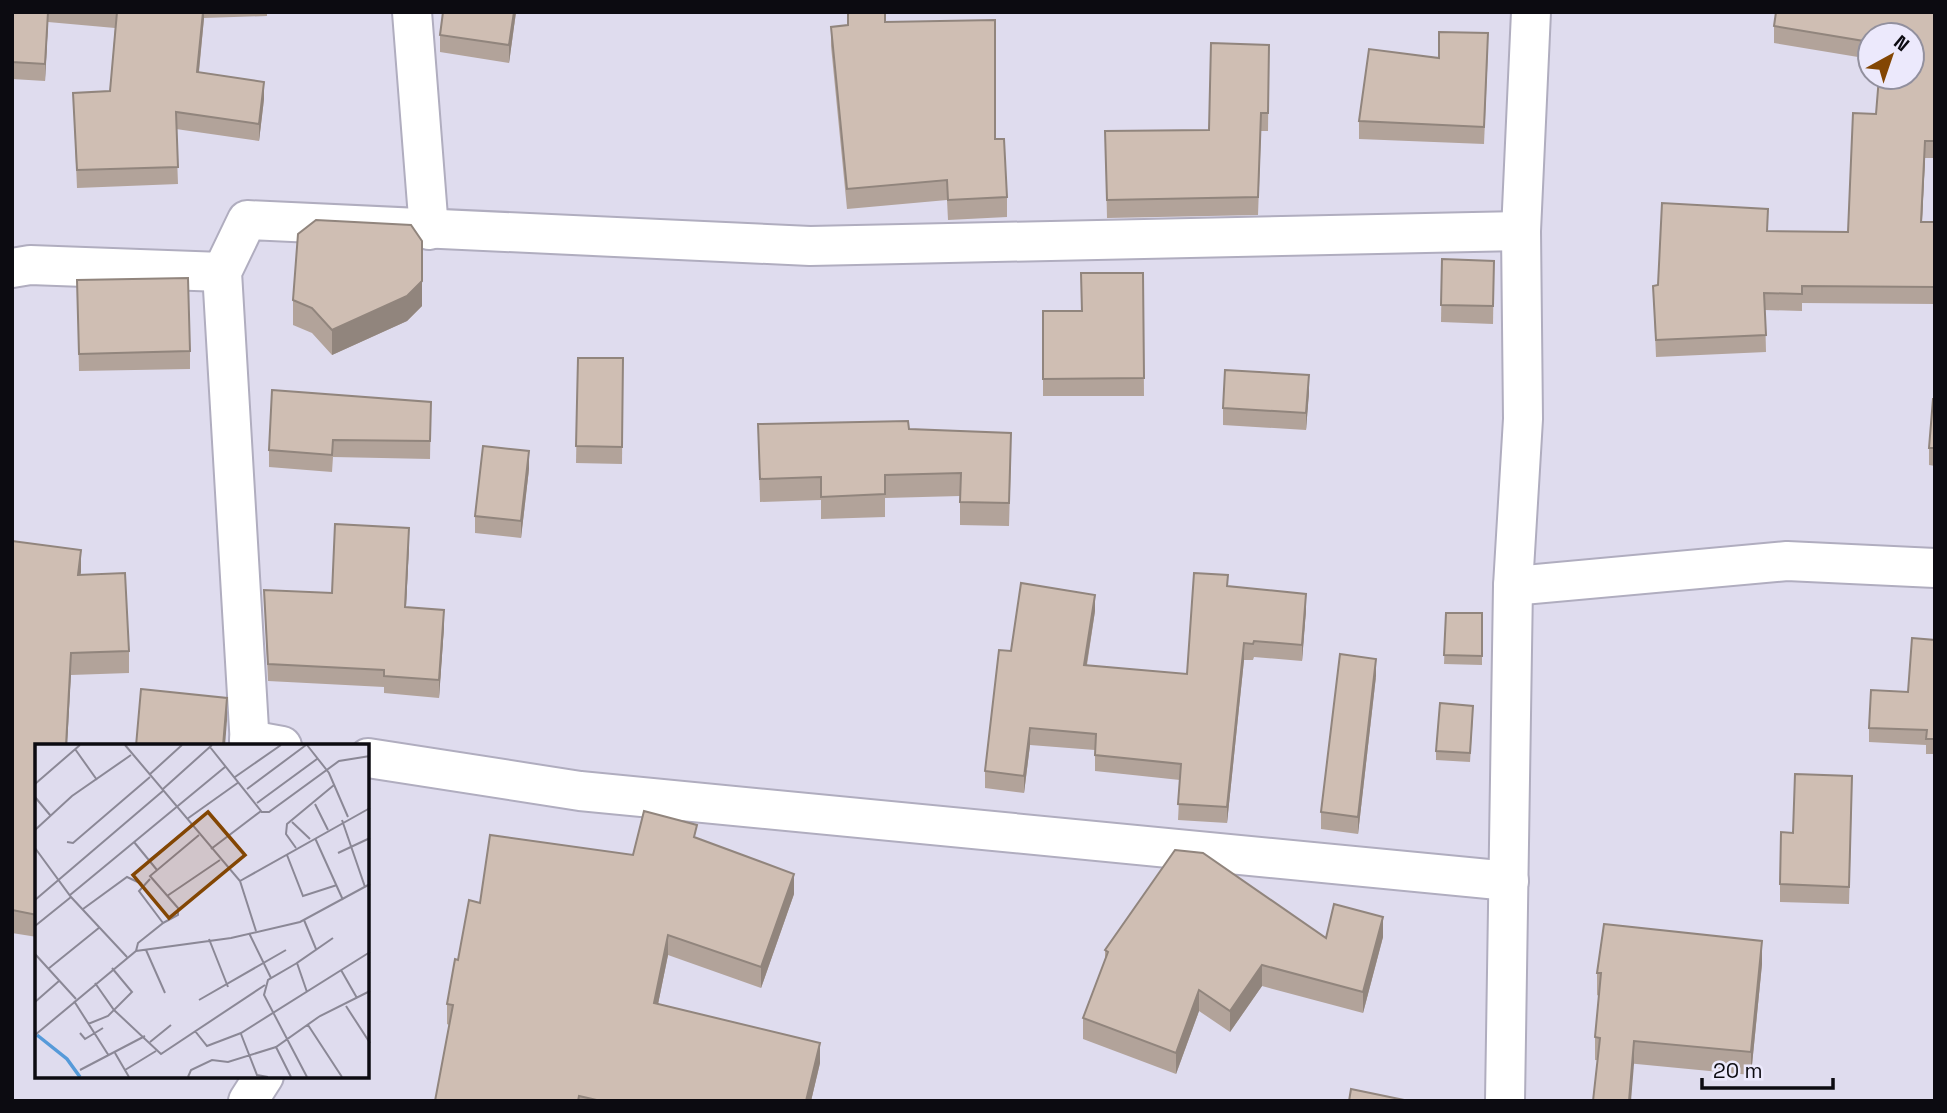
<svg xmlns="http://www.w3.org/2000/svg" width="1947" height="1113" viewBox="0 0 1947 1113" font-family="'Space Grotesk',sans-serif">
	<style>
		.lines { fill: none; stroke-linecap: round; stroke-linejoin: round }
		.minor-casing { stroke: #b0adbf; stroke-width: 42 }
		.minor { stroke: #fff; stroke-width: 38 }
		.wall { fill: #b2a39a }
		.shaded-wall { fill: #91857d }
		.building { fill: #cfbeb3; stroke: #91857d; stroke-width: 2 }
		.inset-river { fill: none; stroke: #569ad9; stroke-width: 3.5 }
		.inset-road { fill: none; stroke: #8b8896; stroke-width: 2 }
		.view { fill: #834603; fill-opacity: 0.15; stroke: #834603; stroke-width: 3.5 }
		.inset-edge { fill: none; stroke: #0c0b11; stroke-width: 3.5 }
	</style>
	<rect width="100%" height="100%" fill="#dfdcee"/>
	<g class="lines">
		<defs>
			<g id="minor">
				<polyline points="412,12 429,230"/>
				<polyline points="12,268 30,265 222,272"/>
				<polyline points="1513,586 1787,561 1935,568"/>
				<polyline points="249,740 282,746"/>
				<polyline points="250,746 222,272 247,220 810,246 1521,231"/>
				<polyline points="368,758 580,791 1509,881"/>
				<polyline points="248,1101 264,1076"/>
				<polyline points="1505,1101 1513,586 1523,419 1521,231 1531,12"/>
			</g>
		</defs>
		<use href="#minor" class="minor-casing"/>
		<use href="#minor" class="minor"/>
	</g>
	<g class="wall">
		<polygon points="12,12 267,12 267,16 204,18 199,72 264,99 259,141 176,129 178,184 77,188 73,93 110,91 115,28 48,22 45,81 12,79"/>
		<polygon points="516,12 509,63 440,52 440,35"/>
		<polygon points="1935,12 1935,158 1925,158 1922,222 1935,222 1935,304 1802,303 1802,311 1765,310 1766,352 1656,357 1653,286 1658,285 1768,231 1848,232 1876,114 1912,35 1870,35 1870,59 1774,43 1774,26"/>
		<polygon points="885,22 995,139 1007,197 1007,217 948,220 947,200 847,209 831,46 831,27"/>
		<polygon points="1269,45 1268,131 1261,131 1258,215 1107,218 1105,131 1209,130"/>
		<polygon points="1488,50 1484,144 1359,139 1359,121 1439,58"/>
		<polygon points="1442,259 1494,261 1493,324 1441,322"/>
		<polygon points="1081,273 1143,273 1144,396 1043,396 1043,311 1082,311"/>
		<polygon points="77,280 190,351 190,369 79,371"/>
		<polygon points="293,300 422,306 407,321 332,355 312,333 293,325"/>
		<polygon points="578,358 623,358 622,464 576,463"/>
		<polygon points="1309,392 1306,430 1223,425 1223,408"/>
		<polygon points="1935,399 1935,466 1929,465 1929,448"/>
		<polygon points="431,402 430,459 333,457 332,472 269,467 269,450"/>
		<polygon points="758,424 909,429 1011,456 1009,526 960,525 960,496 885,498 885,517 821,519 821,500 760,502"/>
		<polygon points="529,469 521,538 475,533 475,516"/>
		<polygon points="12,541 80,575 129,651 129,673 71,675 37,746 37,937 12,933"/>
		<polygon points="409,545 406,607 444,627 439,698 384,693 384,687 268,681 264,590 332,593"/>
		<polygon points="1228,586 1306,610 1302,661 1254,657 1253,660 1244,660 1227,823 1178,820 1180,780 1095,771 1095,750 1030,745 1024,793 985,788 985,771 1011,651 1095,611 1087,665 1187,674"/>
		<polygon points="1446,613 1482,613 1482,665 1444,664"/>
		<polygon points="1935,640 1935,754 1926,754 1926,745 1869,742 1869,728 1908,692"/>
		<polygon points="1376,676 1358,834 1321,829 1321,812"/>
		<polygon points="1473,715 1470,762 1436,760 1436,751"/>
		<polygon points="1852,794 1849,904 1780,902 1780,884 1793,833"/>
		<polygon points="697,838 794,894 761,988 668,955 658,1004 820,1063 811,1101 435,1101 449,1025 447,1024 447,1004 458,960 480,903 633,855"/>
		<polygon points="1383,937 1363,1013 1262,986 1230,1032 1199,1011 1176,1074 1083,1039 1083,1018 1105,961 1105,950 1326,938"/>
		<polygon points="1762,964 1751,1075 1595,1060 1595,1037 1599,996 1597,995 1597,973"/>
	</g>
	<g class="shaded-wall">
		<polygon points="48,12 48,22 45,81 45,64"/>
		<polygon points="203,12 204,12 204,18 197,89 197,72"/>
		<polygon points="514,12 516,12 509,63 509,45"/>
		<polygon points="264,82 264,99 259,141 259,124"/>
		<polygon points="1925,141 1925,158 1921,239 1921,222"/>
		<polygon points="422,241 422,306 407,321 332,355 332,330"/>
		<polygon points="1309,375 1309,392 1306,430 1306,413"/>
		<polygon points="529,451 529,469 521,538 521,521"/>
		<polygon points="409,528 409,545 405,625 405,607"/>
		<polygon points="81,550 81,572 78,598 78,575"/>
		<polygon points="1306,594 1306,610 1302,661 1302,645"/>
		<polygon points="1095,595 1095,611 1084,681 1084,665"/>
		<polygon points="444,610 444,627 439,698 439,680"/>
		<polygon points="1244,643 1244,660 1227,823 1227,807"/>
		<polygon points="71,653 71,675 67,746 66,746"/>
		<polygon points="1376,659 1376,676 1358,834 1358,817"/>
		<polygon points="227,698 227,720 225,746 223,746"/>
		<polygon points="1030,728 1030,745 1024,793 1024,776"/>
		<polygon points="794,874 794,894 761,988 761,967"/>
		<polygon points="1383,917 1383,937 1363,1013 1363,992"/>
		<polygon points="668,935 668,955 654,1024 654,1003"/>
		<polygon points="1762,941 1762,964 1751,1075 1751,1052"/>
		<polygon points="1262,965 1262,986 1230,1032 1230,1011"/>
		<polygon points="1199,990 1199,1011 1176,1074 1176,1053"/>
		<polygon points="1634,1041 1634,1064 1631,1101 1629,1101"/>
		<polygon points="820,1043 820,1063 811,1101 806,1101"/>
	</g>
	<g class="building">
		<polygon points="12,12 48,12 45,64 12,62"/>
		<polygon points="117,12 203,12 197,72 264,82 259,124 176,112 178,167 77,170 73,93 110,91"/>
		<polygon points="443,12 514,12 509,45 440,35"/>
		<polygon points="848,12 885,12 885,22 995,20 995,139 1004,139 1007,197 948,200 947,180 847,189 831,27 848,25"/>
		<polygon points="1776,12 1935,12 1935,141 1925,141 1921,222 1935,222 1935,287 1802,286 1802,294 1764,293 1766,335 1656,340 1653,286 1658,285 1662,203 1768,209 1767,231 1848,232 1853,113 1876,114 1879,77 1912,77 1912,35 1870,35 1870,42 1774,26"/>
		<polygon points="1439,32 1488,33 1484,127 1359,121 1369,49 1439,58"/>
		<polygon points="1211,43 1269,45 1268,113 1261,113 1258,197 1107,200 1105,131 1209,130"/>
		<polygon points="316,220 411,225 422,241 422,281 407,296 332,330 312,308 293,300 298,234"/>
		<polygon points="1442,259 1494,261 1493,306 1441,305"/>
		<polygon points="1081,273 1143,273 1144,378 1043,379 1043,311 1082,311"/>
		<polygon points="188,278 190,351 79,354 77,280"/>
		<polygon points="578,358 623,358 622,447 576,446"/>
		<polygon points="1225,370 1309,375 1306,413 1223,408"/>
		<polygon points="272,390 431,402 430,441 333,440 332,455 269,450"/>
		<polygon points="1933,399 1935,399 1935,448 1929,448"/>
		<polygon points="908,421 909,429 1011,433 1009,503 960,502 961,473 885,475 885,494 821,497 821,477 760,479 758,424"/>
		<polygon points="483,446 529,451 521,521 475,516"/>
		<polygon points="335,524 409,528 405,607 444,610 439,680 384,676 384,670 268,664 264,590 332,593"/>
		<polygon points="12,541 81,550 78,575 125,573 129,651 71,653 66,746 37,746 37,915 12,910"/>
		<polygon points="1194,573 1228,575 1227,586 1306,594 1302,645 1254,641 1253,644 1244,643 1227,807 1178,804 1181,764 1095,755 1096,734 1030,728 1024,776 985,771 999,650 1011,651 1021,583 1095,595 1084,665 1187,674"/>
		<polygon points="1446,613 1482,613 1482,656 1444,655"/>
		<polygon points="1912,638 1935,640 1935,739 1926,739 1927,730 1869,728 1871,690 1908,692"/>
		<polygon points="1340,654 1376,659 1358,817 1321,812"/>
		<polygon points="141,689 227,698 223,746 136,746"/>
		<polygon points="1440,703 1473,706 1470,753 1436,751"/>
		<polygon points="1795,774 1852,776 1849,887 1780,884 1781,832 1793,833"/>
		<polygon points="644,811 697,825 694,837 794,874 761,967 668,935 654,1003 820,1043 806,1101 601,1101 579,1096 578,1101 435,1101 453,1005 447,1004 455,959 458,960 469,900 480,903 490,835 633,855"/>
		<polygon points="1175,850 1203,853 1326,938 1334,904 1383,917 1363,992 1262,965 1230,1011 1199,990 1176,1053 1083,1018 1108,952 1105,950"/>
		<polygon points="1604,924 1762,941 1751,1052 1634,1041 1629,1101 1593,1101 1600,1038 1595,1037 1601,973 1597,973"/>
		<polygon points="1351,1089 1409,1101 1349,1101"/>
	</g>
	<g transform="translate(35 744)">
		<rect width="334" height="334" fill="#dfdcee"/>
		<path class="inset-river" d="M2,291l30,24 13,18"/>
		<path class="inset-road" d="M90,1l115,136 16,50M272,1l22,28 19,44M175,3l51,64 -50,38M40,5l22,31M114,31l33,-30M200,33l46,-32M0,40l45,-39M128,45l49,-44M212,45l59,-44M0,53l15,18M222,59l60,-44M280,60l13,26M226,68h8l70,-51 31,-5M152,75l52,-37M307,76l23,67M257,78l18,17M0,86l37,-34 59,-41M280,94l28,62M32,98l6,1 77,-66M99,98l23,28M0,104l36,49 56,60M261,104l-10,-14 1,-10 47,-39M303,109l32,-15M252,111l16,41 34,-11M113,117l44,-35M205,137l130,-73M35,151l155,-128M132,152l53,-36M0,156l129,-110M48,165l44,-32 15,7M269,176l12,29M128,179l15,-8v-7l-28,-32 49,-41M0,182l36,-29M214,189l22,45M174,195l19,48M111,206l19,43M101,207l2,-8 25,-20 -24,-32 11,-12M0,210l41,45M262,219l-29,17 -4,15 43,82M13,225l52,-42M306,226l16,28M60,239l19,27 47,44 104,-69M272,248l-10,-29 36,-25M164,256l87,-50M39,257l35,55M0,258l24,-21M311,262l24,37M53,280l20,-8 24,-24 -20,-24M273,281l34,52M160,287l12,15 34,-13 129,-81M45,289l5,6 18,-11M206,290l16,41 11,2M0,291l101,-84 95,-13 69,-16 70,-38M115,298l21,-17M241,303l15,30M80,309l14,24M45,326l65,-34M90,326l31,-19M153,333l3,-7 21,-10 16,2 48,-15 44,-31 50,-25"/>
		<path class="view" d="M173,68l37,43 -76,63 -36,-43z"/>
		<rect width="334" height="334" class="inset-edge"/>
	</g>
	<rect width="1947" height="1113" fill="none" stroke="#0c0b11" stroke-width="28"/>
	<g transform="translate(1891 56) rotate(40)"><circle r="33" fill="#ece9fc" stroke="#92909e" stroke-width="2"/>
	<path d="M0-5L12 26L0 18L-12 26Z" fill="#834603"/>
	<text y="-10" font-size="19" font-weight="bold" text-anchor="middle" fill="#0c0b11">N</text>
	</g>
	<path d="M1702 1078v10h131v-10" fill="none" stroke="#0c0b11" stroke-width="3.5"/>
	<text x="1713" y="1078" font-size="21" fill="#0c0b11" stroke="#ece9fc" stroke-width="5" paint-order="stroke">20 m</text>
</svg>
